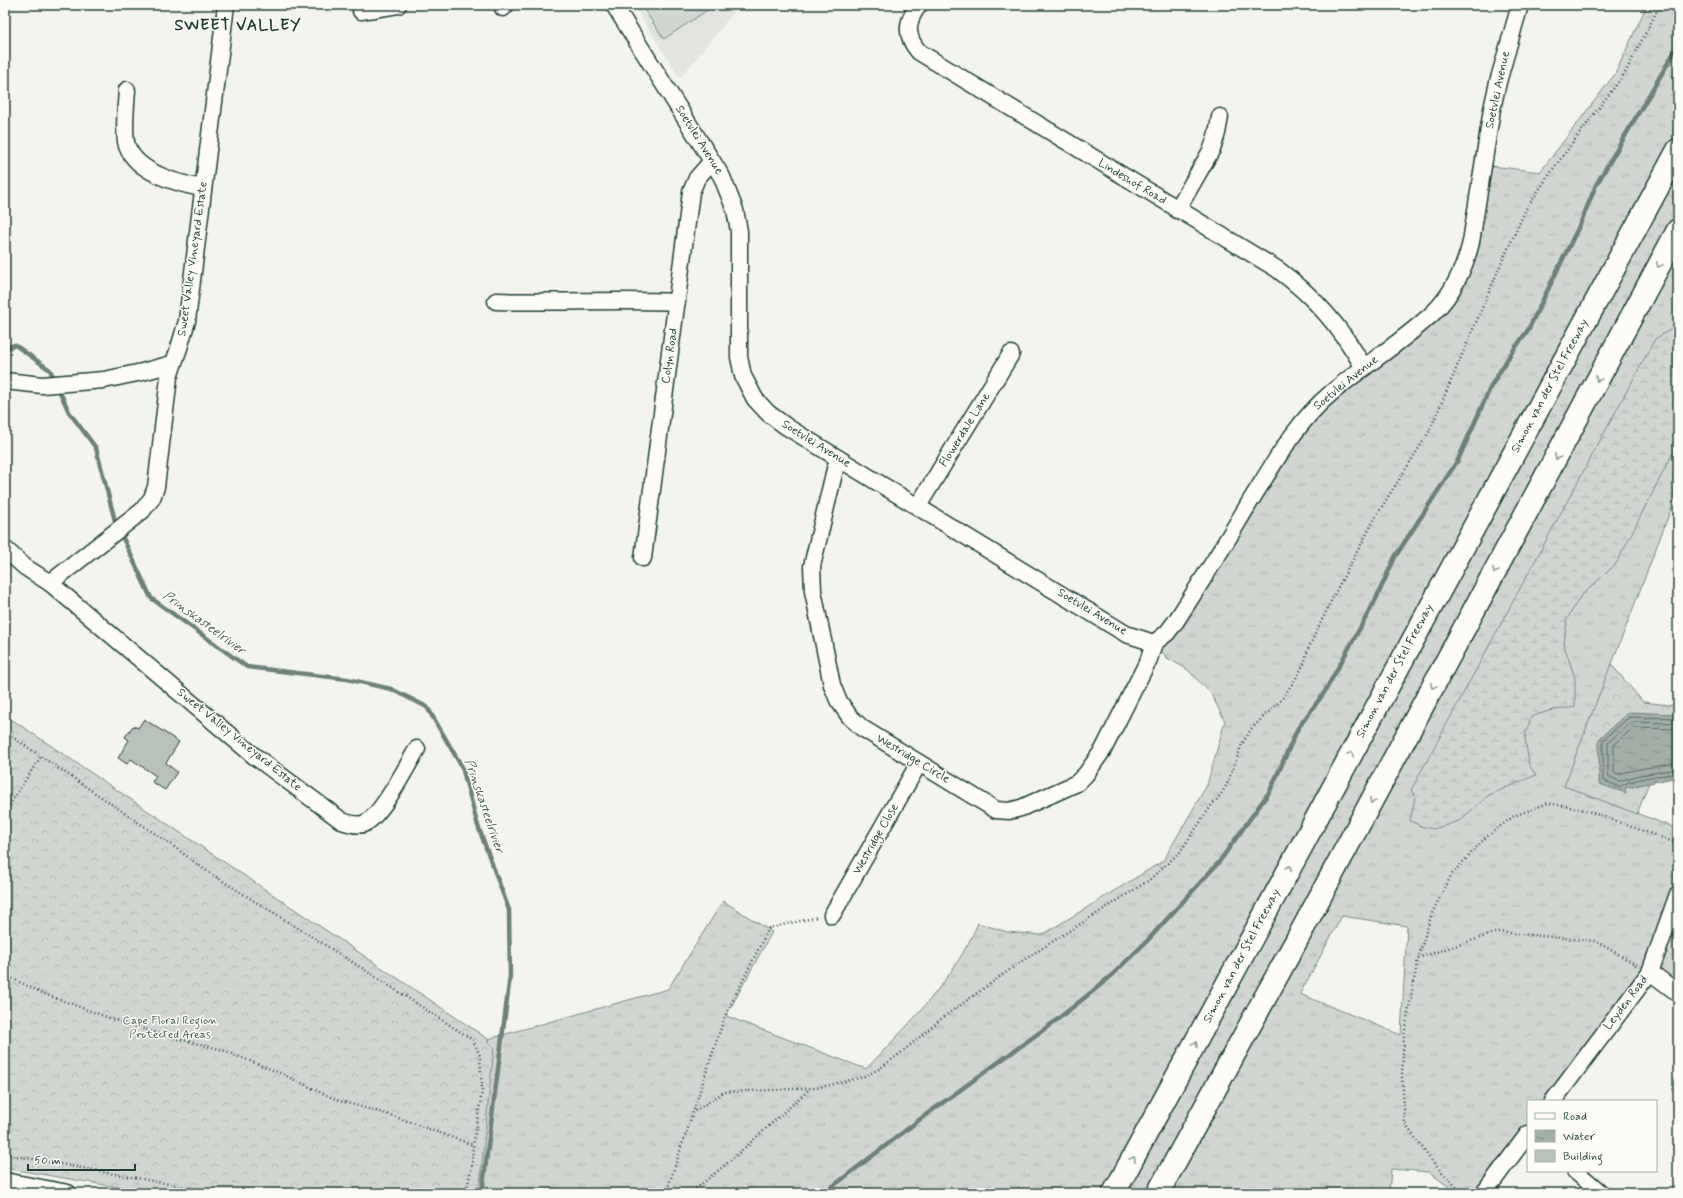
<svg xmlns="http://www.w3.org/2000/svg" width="1683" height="1198" viewBox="0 0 1683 1198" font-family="Mynerve,sans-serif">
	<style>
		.built { fill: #e2e5df }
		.grass { fill: url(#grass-tufts); stroke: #788a82; fill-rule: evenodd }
		.forest { fill: url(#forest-crowns); stroke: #788a82 }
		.wetland { fill: url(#wetland-marsh); stroke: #788a82 }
		.pitch { fill: #d1d6d1; stroke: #788a82 }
		.water { fill: url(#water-ripples); stroke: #6e8179 }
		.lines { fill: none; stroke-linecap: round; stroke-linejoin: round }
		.shore { stroke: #546a62; stroke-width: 1 }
		.stream { stroke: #6e8179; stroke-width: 4.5 }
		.building { fill: #b9c1bb; stroke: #1f3d34 }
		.minor-casing { stroke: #1f3d34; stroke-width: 19 }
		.highway-casing { stroke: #1f3d34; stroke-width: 25 }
		.path { stroke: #1f3d34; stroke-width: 2.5; stroke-dasharray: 1 3; stroke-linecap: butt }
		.minor { stroke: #fdfcf7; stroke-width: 16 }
		.highway { stroke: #fdfcf7; stroke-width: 22 }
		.oneway { stroke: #8e9c96 }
		.labels { text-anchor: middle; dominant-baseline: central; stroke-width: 3; stroke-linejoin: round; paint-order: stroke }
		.street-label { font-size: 12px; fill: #1f3d34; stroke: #fdfcf7 }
		.park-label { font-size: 12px; fill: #435c53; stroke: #fdfcf7 }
		.water-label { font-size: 13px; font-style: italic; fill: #475f56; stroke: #fdfcf7 }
		.district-label { font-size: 16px; font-weight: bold; letter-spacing: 1px; fill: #1f3d34; stroke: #fdfcf7 }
	</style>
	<defs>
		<pattern id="grass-tufts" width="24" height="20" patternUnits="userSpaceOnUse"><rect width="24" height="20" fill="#d1d6d1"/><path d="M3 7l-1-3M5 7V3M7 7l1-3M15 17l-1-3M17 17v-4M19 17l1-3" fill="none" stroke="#b3b9b4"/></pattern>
		<pattern id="forest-crowns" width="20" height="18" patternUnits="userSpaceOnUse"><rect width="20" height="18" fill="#d1d6d1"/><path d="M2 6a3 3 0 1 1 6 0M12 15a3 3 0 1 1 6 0" fill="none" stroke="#b3b9b4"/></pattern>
		<pattern id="wetland-marsh" width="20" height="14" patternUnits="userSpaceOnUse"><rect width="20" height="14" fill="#d1d6d1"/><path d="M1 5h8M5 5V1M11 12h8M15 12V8" fill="none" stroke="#b3b9b4"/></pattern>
		<pattern id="water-ripples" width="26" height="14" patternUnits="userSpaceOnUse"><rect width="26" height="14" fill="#a3aea7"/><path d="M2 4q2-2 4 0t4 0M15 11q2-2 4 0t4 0" fill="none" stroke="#848f89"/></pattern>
	</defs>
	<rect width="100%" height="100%" fill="#f4f4ef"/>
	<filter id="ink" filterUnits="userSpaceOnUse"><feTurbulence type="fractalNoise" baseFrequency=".025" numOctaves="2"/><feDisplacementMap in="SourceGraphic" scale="8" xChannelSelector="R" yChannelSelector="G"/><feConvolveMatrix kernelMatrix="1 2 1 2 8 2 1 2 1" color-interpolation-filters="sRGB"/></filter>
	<g filter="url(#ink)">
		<polygon class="built" points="633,5 740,5 680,78"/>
		<path class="grass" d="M1647,5h31v486l-113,295 113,43v164l-28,-21 -97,129h-25v33l-44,59h-27l-28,-21 -38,-3 -2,24h-915l14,-154 180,-50 55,-88 49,31 -46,84 140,53c42,-44 88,-89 112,-146l29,9 35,3 121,-74 44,-76 18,-64 -14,-27 -24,-25 -20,-11 -13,-15 121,-181 89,-94 94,-90 26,-113 56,7 75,-98zM1342,916l65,10 -6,109 -101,-41z"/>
		<g class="forest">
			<polygon points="1611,664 1643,702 1678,706 1678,777 1651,777 1637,814 1564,786"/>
			<polygon points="5,715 488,1039 488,1043 494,1047 479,1193 152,1193 5,1168"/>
		</g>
		<polygon class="wetland" points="1678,325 1678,443 1616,564 1580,597 1567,619 1564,645 1575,678 1575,707 1548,711 1531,717 1525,737 1529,765 1536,775 1489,795 1459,821 1433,829 1421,826 1410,821 1415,797 1411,790 1655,339"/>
		<polygon class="pitch" points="641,5 715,5 664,39"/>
		<polygon class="water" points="1628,712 1678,714 1678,777 1625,788 1626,793 1599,784 1599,739"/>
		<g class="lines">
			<g class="shore">
				<path d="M1678,718l-49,-1 -26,23v40l17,7c11,-9 44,-12 58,-13"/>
				<polyline points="1678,723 1631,722 1608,743 1608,776 1619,781 1640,775 1678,769"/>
				<polyline points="1678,729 1633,728 1614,745 1614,772 1618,774 1639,769 1678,763"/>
			</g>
			<g class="stream">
				<polyline points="5,348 15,345 50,370 69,412 96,448 115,521"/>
				<polyline points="121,534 151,598 247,667 347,679 391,689 427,707 462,767 478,826 509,910 510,976 482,1193"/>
				<polyline points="824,1193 927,1114 1054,1022 1093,991 1113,974 1147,941 1219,862 1270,791 1298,728 1324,693 1375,601 1395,557 1458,460 1491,386 1510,355 1528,330 1581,222 1596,185 1678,46"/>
			</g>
		</g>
		<polygon class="building" points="144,719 179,742 166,763 177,772 165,790 152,782 156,776 131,759 127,764 118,758 129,740 125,737 133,726 138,728"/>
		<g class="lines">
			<defs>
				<g id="minor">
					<polyline points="614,5 722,177 735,210 739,231 739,357 743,376 755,399 768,413 787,427 1126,634 1154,643"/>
					<path d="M919,5c-13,16 -14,31 0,47l358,217c36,26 66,61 87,99"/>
					<polyline points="503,8 506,5"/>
					<polyline points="361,11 398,5"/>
					<path d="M127,90c-1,14 -4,44 0,56 10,27 52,38 76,42"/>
					<polyline points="1177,210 1212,149 1217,133 1220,117"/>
					<path d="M496,301c61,2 121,-2 181,1"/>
					<polyline points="5,381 42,385 104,380 142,372 172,364"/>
					<polyline points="839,459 835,469 812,566 813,591 832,685 838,700 850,717 862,728 996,810 1009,811 1021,808 1077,783 1086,774 1103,750 1149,659 1154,643"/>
					<polyline points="918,506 1011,354"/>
					<path d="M5,549l20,18 25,16 203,172 89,66c6,2 14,5 21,3 17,-5 44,-58 54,-75"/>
					<polyline points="643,558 691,192 697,178 712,161"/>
					<polyline points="50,583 142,511 152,498 156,487 169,377 179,348 187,321 226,5"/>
					<path d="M1154,643l13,-10 9,-12c26,-40 51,-80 75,-121 24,-38 45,-77 79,-106 33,-28 71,-51 103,-81 19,-18 32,-45 38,-71l21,-133 6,-27 22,-77"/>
					<polyline points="832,915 919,763"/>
					<polyline points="1650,972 1678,993"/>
					<polyline points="1553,1101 1650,972 1678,894"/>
					<polyline points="1575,1171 1601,1193"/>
					<polyline points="5,1181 68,1193"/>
					<polyline points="1484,1193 1528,1134"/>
				</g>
				<g id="highway">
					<polyline points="1114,1193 1678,150"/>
					<polyline points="1158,1193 1306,923 1678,230"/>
				</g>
			</defs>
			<use href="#minor" class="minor-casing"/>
			<use href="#highway" class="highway-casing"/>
			<g class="path">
				<polyline points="5,732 169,843 205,870 357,965 473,1040 480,1056 482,1092 473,1145 472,1165 466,1193"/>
				<polyline points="5,812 41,756"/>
				<polyline points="1418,958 1498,932 1595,941 1637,965"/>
				<polyline points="5,975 42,993 112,1019 166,1036 220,1049 280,1073 337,1100 390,1115 473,1145"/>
				<polyline points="695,1111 724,1092 817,1088 863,1077 879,1069 897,1056 945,1016 1022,961 1148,881 1180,852 1211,806 1220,796 1228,782 1242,744 1251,729 1282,699 1298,675 1304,664 1308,649 1337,589 1378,513 1429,432 1501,264 1526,209 1553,169 1625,73 1660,5"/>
				<polyline points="5,1154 219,1193"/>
				<polyline points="666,1193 725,1016 769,928 818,917"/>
				<path d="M689,1193c44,-31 80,-69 121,-104"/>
				<polyline points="1462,1193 1434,1164 1405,1124 1402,1076 1404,1036 1418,958 1432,913 1452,874 1486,837 1514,816 1548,803 1585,810 1674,842 1678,846"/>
			</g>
			<use href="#minor" class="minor"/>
			<use href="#highway" class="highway"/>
		</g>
		<defs><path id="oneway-chevron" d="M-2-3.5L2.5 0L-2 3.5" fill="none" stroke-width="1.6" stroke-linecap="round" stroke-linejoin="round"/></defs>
		<g class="oneway">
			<use href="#oneway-chevron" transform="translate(1659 265) rotate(118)"/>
			<use href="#oneway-chevron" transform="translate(1598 379) rotate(118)"/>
			<use href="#oneway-chevron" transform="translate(1557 457) rotate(118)"/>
			<use href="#oneway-chevron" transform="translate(1495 571) rotate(119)"/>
			<use href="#oneway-chevron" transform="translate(1433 686) rotate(118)"/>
			<use href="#oneway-chevron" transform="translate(1351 754) rotate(-62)"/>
			<use href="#oneway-chevron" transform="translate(1372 801) rotate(118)"/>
			<use href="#oneway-chevron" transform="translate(1289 868) rotate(-62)"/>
			<use href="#oneway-chevron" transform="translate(1195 1044) rotate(-62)"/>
			<use href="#oneway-chevron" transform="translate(1133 1159) rotate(-62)"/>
		</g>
	</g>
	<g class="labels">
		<g class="street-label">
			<text transform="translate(1498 90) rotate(-78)">Soetvlei Avenue</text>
			<text transform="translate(699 140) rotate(58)">Soetvlei Avenue</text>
			<text transform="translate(1132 182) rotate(31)">Lindeshof Road</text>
			<text transform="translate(193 259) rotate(-82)">Sweet Valley Vineyard Estate</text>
			<text transform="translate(670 356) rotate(-82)">Colyn Road</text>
			<text transform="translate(1346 383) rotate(-39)">Soetvlei Avenue</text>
			<text transform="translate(1550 386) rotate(-62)">Simon van der Stel Freeway</text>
			<text transform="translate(965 430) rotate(-58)">Flowerdale Lane</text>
			<text transform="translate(816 444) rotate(32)">Soetvlei Avenue</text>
			<text transform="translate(1092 612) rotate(31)">Soetvlei Avenue</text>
			<text transform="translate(1395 671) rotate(-62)">Simon van der Stel Freeway</text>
			<text transform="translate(239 740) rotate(39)">Sweet Valley Vineyard Estate</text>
			<text transform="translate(913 759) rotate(31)">Westridge Circle</text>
			<text transform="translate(876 839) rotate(-60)">Westridge Close</text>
			<text transform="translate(1242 956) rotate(-62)">Simon van der Stel Freeway</text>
			<text transform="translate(1626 1003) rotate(-53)">Leyden Road</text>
		</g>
		<g class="park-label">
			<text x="170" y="1021">Cape Floral Region<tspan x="170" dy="14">Protected Areas</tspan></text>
		</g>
		<g class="water-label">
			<text transform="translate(204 623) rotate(36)">Prinskasteelrivier</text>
			<text transform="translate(484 806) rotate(71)">Prinskasteelrivier</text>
		</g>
		<g class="district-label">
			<text x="238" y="25">SWEET VALLEY</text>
		</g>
	</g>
	<rect width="1683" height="1198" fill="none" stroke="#fdfcf7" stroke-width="20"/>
	<rect x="10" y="10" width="1663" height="1178" fill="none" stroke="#1f3d34" stroke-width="1.5" filter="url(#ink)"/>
	<rect x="1527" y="1100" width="130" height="72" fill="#fdfcf7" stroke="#a4b0a9"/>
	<rect x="1535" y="1113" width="20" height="6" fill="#fdfcf7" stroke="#a4b0a9"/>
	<text x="1563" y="1120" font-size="12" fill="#1f3d34">Road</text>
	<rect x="1535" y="1130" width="20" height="12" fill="url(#water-ripples)" stroke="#a4b0a9"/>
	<text x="1563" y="1140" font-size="12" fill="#1f3d34">Water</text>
	<rect x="1535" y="1150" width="20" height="12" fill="#b9c1bb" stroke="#a4b0a9"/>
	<text x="1563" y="1160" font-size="12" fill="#1f3d34">Building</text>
	<path d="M28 1164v6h107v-6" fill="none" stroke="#1f3d34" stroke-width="2"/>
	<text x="34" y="1164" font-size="12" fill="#1f3d34" stroke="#fdfcf7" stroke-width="3" paint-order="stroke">50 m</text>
</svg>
